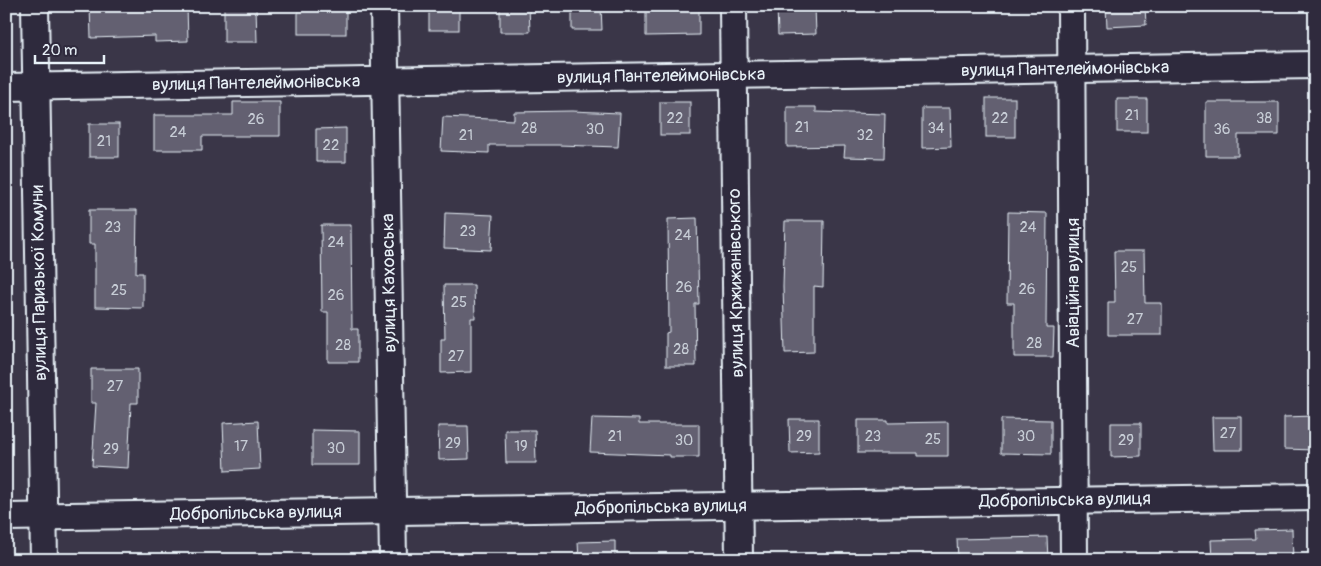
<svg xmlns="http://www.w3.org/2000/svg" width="1321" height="566" viewBox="0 0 1321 566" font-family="Pangolin,sans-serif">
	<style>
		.building { fill: #636171; stroke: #e8f1f8 }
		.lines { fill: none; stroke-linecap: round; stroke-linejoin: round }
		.street-casing { stroke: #e8f1f8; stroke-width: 30 }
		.street { stroke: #2f2a3d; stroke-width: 26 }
		.labels { text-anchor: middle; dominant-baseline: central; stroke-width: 4; stroke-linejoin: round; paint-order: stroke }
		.number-label { font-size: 15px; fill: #c7cdd6 }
		.street-label { font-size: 18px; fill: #e8f1f8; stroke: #2f2a3d }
	</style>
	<rect width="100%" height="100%" fill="#3a3648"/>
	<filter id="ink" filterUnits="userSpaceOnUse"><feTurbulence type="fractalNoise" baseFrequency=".02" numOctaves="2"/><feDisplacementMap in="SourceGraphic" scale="10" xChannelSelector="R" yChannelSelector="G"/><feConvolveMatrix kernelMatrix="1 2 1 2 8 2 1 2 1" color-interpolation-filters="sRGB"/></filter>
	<g filter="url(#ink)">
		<g class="building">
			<polygon points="90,6 123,6 123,8 187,6 188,41 155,42 155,36 91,38"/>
			<rect x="298" y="6" width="48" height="28"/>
			<rect x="429" y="6" width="30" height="24"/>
			<polygon points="500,6 529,6 530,32 500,32"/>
			<polygon points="572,6 601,6 602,30 572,30"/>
			<polygon points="646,6 699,6 699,35 646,36"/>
			<polygon points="777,6 815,6 816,34 778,35"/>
			<polygon points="1106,6 1145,6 1146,25 1107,27"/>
			<polygon points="224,7 256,7 257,42 224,42"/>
			<rect x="986" y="98" width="29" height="39"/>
			<rect x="1117" y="99" width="30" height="33"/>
			<polygon points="233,102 280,102 280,136 202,136 202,150 154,150 154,115 233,115"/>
			<rect x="660" y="102" width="30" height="33"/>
			<polygon points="1206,102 1279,102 1279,135 1238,135 1238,156 1206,156"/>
			<polygon points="787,107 816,107 816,112 885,114 884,158 844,157 845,146 787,147"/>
			<polygon points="922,108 950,108 951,147 922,148"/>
			<polygon points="572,111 620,113 618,147 558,145 489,145 489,153 441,151 443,117 514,120 514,112"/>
			<rect x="89" y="124" width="30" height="33"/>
			<polygon points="346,128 346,162 316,162 316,129"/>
			<polygon points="89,210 137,210 136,273 143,273 143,308 95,307 95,244 89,244"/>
			<polygon points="1008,212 1047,213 1046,328 1054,328 1053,357 1014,357 1014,303 1007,303"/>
			<polygon points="445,213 493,215 491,250 444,248"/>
			<polygon points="697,218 699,304 695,304 696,366 666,366 666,333 669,332 668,219"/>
			<polygon points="785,221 824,221 823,287 814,286 814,352 785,353 783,286"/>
			<polygon points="321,225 351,225 352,329 358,329 358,362 328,362 328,312 322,312"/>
			<polygon points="1114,251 1144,251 1145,303 1162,303 1162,335 1108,335 1108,302 1115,302"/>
			<polygon points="444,285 474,285 475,318 471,318 471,372 441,373 441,339 445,339"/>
			<polygon points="91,369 138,369 138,403 131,403 128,468 92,466 96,403 91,403"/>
			<polygon points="1314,416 1314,450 1284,449 1284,417"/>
			<polygon points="1212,417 1242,417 1242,450 1213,450"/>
			<polygon points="592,418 639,419 639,424 699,424 699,457 670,457 670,455 590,452"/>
			<polygon points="789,419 819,419 819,452 790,453"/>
			<polygon points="1001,419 1051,420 1051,454 1001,453"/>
			<polygon points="858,420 888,420 888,423 948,422 948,456 918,456 918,453 858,453"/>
			<polygon points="258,421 260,469 225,471 223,423"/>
			<polygon points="1111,423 1141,423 1141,456 1111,457"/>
			<polygon points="438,426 468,426 469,459 439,460"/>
			<polygon points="312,430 360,431 360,465 312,465"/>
			<polygon points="505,430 535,430 536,463 506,463"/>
			<polygon points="1292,529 1293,560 1212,560 1211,540 1256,539 1255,530"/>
			<polygon points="1047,537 1048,560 958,560 957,539"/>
			<polygon points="615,541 615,560 579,560 578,542"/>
		</g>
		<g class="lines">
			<defs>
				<g id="street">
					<polyline points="35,6 44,560"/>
					<polyline points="384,6 393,560"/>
					<polyline points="733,6 739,560"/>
					<polyline points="1071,6 1074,560"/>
					<polyline points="6,87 1315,65"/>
					<polyline points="6,517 1315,497"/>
				</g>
			</defs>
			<use href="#street" class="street-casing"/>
			<use href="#street" class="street"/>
		</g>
	</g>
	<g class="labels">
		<g class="number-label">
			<text x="1132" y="115">21</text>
			<text x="675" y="118">22</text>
			<text x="1000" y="118">22</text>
			<text x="1264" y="118">38</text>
			<text x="256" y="119">26</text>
			<text x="802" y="127">21</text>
			<text x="529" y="128">28</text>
			<text x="936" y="128">34</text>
			<text x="595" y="129">30</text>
			<text x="1222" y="129">36</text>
			<text x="178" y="132">24</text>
			<text x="466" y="135">21</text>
			<text x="865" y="135">32</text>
			<text x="104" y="141">21</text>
			<text x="331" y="145">22</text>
			<text x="113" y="227">23</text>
			<text x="1028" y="227">24</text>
			<text x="468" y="231">23</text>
			<text x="683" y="235">24</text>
			<text x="336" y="242">24</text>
			<text x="1129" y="267">25</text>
			<text x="684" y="287">26</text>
			<text x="1027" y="289">26</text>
			<text x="119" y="290">25</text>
			<text x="336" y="295">26</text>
			<text x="459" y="302">25</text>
			<text x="1135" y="319">27</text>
			<text x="1034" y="343">28</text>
			<text x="343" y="345">28</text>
			<text x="681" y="349">28</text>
			<text x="456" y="356">27</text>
			<text x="115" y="386">27</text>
			<text x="1228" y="433">27</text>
			<text x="615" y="436">21</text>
			<text x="804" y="436">29</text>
			<text x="873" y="436">23</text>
			<text x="1026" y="436">30</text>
			<text x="933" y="439">25</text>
			<text x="684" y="440">30</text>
			<text x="1126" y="440">29</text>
			<text x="453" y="443">29</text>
			<text x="241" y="446">17</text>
			<text x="521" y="446">19</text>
			<text x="336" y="448">30</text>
			<text x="111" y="449">29</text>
		</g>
		<g class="street-label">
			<text transform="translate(1065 69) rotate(-1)">вулиця Пантелеймонівська</text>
			<text transform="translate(661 76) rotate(-1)">вулиця Пантелеймонівська</text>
			<text transform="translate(256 83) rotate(-1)">вулиця Пантелеймонівська</text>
			<text transform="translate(39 283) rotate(-91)">вулиця Паризької Комуни</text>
			<text transform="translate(389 283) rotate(-91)">вулиця Каховська</text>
			<text transform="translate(736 283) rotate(-91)">вулиця Кржижанівського</text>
			<text transform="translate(1073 283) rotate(-90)">Авіаційна вулиця</text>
			<text transform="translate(1065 500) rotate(-1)">Добропільська вулиця</text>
			<text transform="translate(661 507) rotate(-1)">Добропільська вулиця</text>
			<text transform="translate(256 513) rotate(-1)">Добропільська вулиця</text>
		</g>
	</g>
	<rect width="1321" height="566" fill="none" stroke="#2f2a3d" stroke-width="25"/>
	<rect x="12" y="12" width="1296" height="541" fill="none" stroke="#e8f1f8" stroke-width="2" filter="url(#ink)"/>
	<path d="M35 55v8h69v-8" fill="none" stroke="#e8f1f8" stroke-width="2.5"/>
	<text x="42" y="55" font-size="15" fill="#e8f1f8" stroke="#2f2a3d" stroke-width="4" paint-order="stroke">20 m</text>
</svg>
